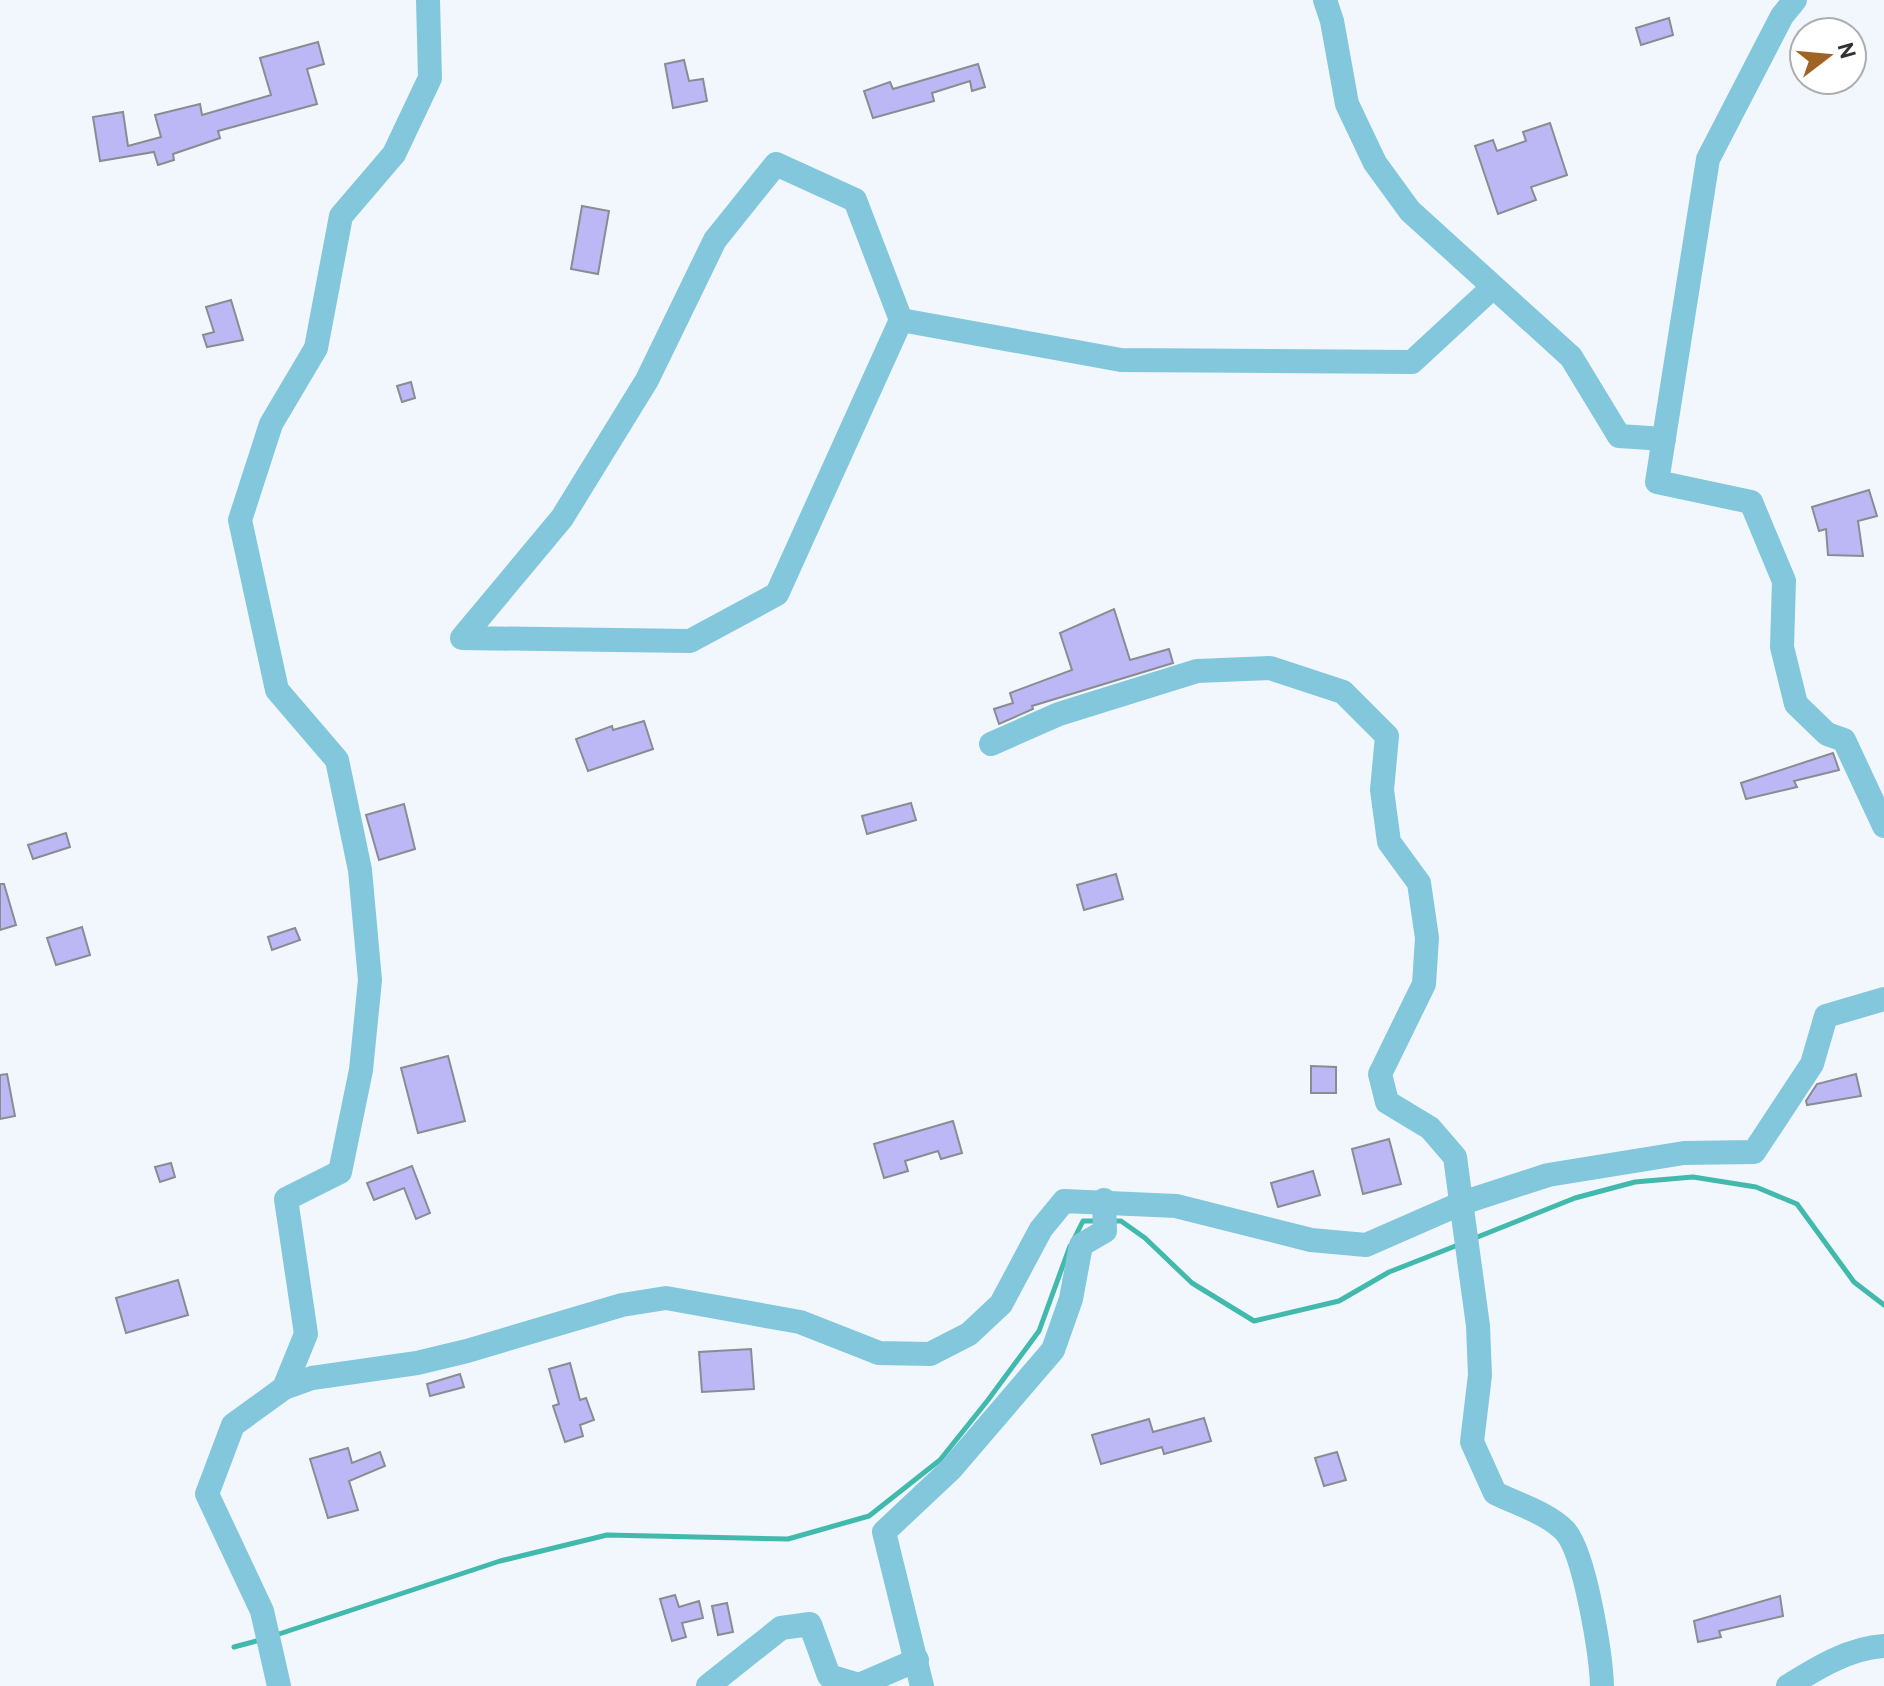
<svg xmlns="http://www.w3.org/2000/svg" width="1884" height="1686" viewBox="0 0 1884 1686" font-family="Overpass,sans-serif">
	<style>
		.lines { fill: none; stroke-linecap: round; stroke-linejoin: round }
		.stream { stroke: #41baad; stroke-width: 5 }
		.building { fill: #bcb8f5; stroke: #8b8b92; stroke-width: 2 }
		.minor { stroke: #82c7dc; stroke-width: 24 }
	</style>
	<rect width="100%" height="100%" fill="#f2f7fe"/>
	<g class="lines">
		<g class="stream">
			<polyline points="1113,1221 1121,1221 1145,1238 1192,1283 1254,1321 1339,1301 1389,1272 1458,1245"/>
			<polyline points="1075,1237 1083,1221 1099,1221"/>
			<polyline points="1475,1238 1575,1198 1635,1182 1693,1177 1756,1187 1797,1204 1854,1282 1884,1305"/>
			<polyline points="273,1636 500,1561 607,1535 788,1539 869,1516 940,1460 988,1400 1039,1331 1070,1246"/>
			<polyline points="234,1647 260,1640"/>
		</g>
	</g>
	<g class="building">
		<polygon points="1669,18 1673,35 1641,45 1636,28"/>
		<polygon points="318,42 324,64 307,69 317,104 218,131 220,138 173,154 174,160 158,165 154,152 100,161 93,117 123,112 128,146 161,137 155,115 200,104 202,115 271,95 260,58"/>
		<polygon points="684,60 689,81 703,79 707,101 673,108 665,64"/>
		<polygon points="978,64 985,87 972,91 970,81 932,93 934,101 873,118 864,91 890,82 893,89"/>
		<polygon points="1550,123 1567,175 1531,187 1536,200 1498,214 1475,146 1493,140 1497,151 1526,141 1523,132"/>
		<polygon points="582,206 609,211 598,274 571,269"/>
		<polygon points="231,300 243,340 207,347 203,335 214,332 206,307"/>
		<polygon points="411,382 415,398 402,402 397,386"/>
		<polygon points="1869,490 1877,516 1858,521 1863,556 1828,555 1826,529 1819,531 1812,507"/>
		<polygon points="1114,609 1130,660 1169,649 1173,663 1032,706 1033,709 999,724 994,709 1013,703 1010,693 1072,670 1060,633"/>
		<polygon points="644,721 653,749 588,771 576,739 612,726 613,730"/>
		<polygon points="1833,753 1839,770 1794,781 1797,787 1746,799 1741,783"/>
		<polygon points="911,803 916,820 867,834 862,816"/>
		<polygon points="404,804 415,849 379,860 366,815"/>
		<polygon points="66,833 70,847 33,859 28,845"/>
		<polygon points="1116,874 1123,899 1084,910 1077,885"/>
		<polygon points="0,884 4,884 16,925 0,930"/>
		<polygon points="82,927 90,955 56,965 47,938"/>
		<polygon points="295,928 300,940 272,950 268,937"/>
		<polygon points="448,1056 465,1121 418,1133 401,1068"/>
		<polygon points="1311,1066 1336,1067 1336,1093 1311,1093"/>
		<polygon points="7,1074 15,1116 0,1119 0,1075"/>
		<polygon points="1856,1074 1861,1096 1807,1105 1806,1101 1817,1084"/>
		<polygon points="953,1121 962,1153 941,1159 938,1151 905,1161 908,1171 884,1178 874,1144"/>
		<polygon points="1389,1139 1401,1184 1363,1194 1352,1149"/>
		<polygon points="171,1163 175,1177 160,1182 155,1167"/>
		<polygon points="412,1166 430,1213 416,1219 404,1188 374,1200 367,1183"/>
		<polygon points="1313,1171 1320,1195 1278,1207 1271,1183"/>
		<polygon points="178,1280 188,1315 126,1333 116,1298"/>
		<polygon points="751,1349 754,1389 702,1392 699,1352"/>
		<polygon points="570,1363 580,1400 586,1398 594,1420 580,1425 583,1436 565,1442 553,1406 559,1404 549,1369"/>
		<polygon points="460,1374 464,1387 430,1396 427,1384"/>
		<polygon points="1204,1418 1211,1441 1164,1454 1162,1447 1101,1464 1092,1435 1149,1419 1153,1432"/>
		<polygon points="348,1448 352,1463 380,1452 385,1466 349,1481 358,1510 328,1518 310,1459"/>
		<polygon points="1337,1452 1346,1480 1324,1486 1315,1458"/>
		<polygon points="675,1595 679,1607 699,1601 703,1618 682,1623 686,1637 672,1641 660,1599"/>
		<polygon points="1780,1596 1783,1616 1719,1631 1721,1637 1698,1642 1694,1621"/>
		<polygon points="727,1603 733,1632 718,1635 712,1606"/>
	</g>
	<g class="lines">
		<g class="minor">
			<polyline points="1325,0 1332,21 1347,104 1375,163 1410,211 1571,357 1619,436 1664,439"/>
			<polyline points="1795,0 1782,16 1708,159 1657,482 1751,502 1784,581 1782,647 1796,704 1827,734 1844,740 1884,826"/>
			<polyline points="901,320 855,200 776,164 715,240 647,380 562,518 462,638 690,641 777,594 901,320 1121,360 1412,362 1492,288"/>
			<path d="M991,744l68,-30 138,-43 73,-3 73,24 44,44 -5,54 7,52 30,41 8,55 -3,46 -44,90 7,28 43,26 25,29 23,169 2,49 -8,67 23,51c22,11 53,20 70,38 20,22 36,124 37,155"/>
			<polyline points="284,1388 312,1378 417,1363 467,1351 622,1305 666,1298 800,1322 879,1353 930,1354 969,1334 1001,1304 1041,1229 1064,1201 1176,1206 1311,1240 1366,1245 1462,1203 1548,1175 1684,1153 1754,1152 1812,1064 1826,1016 1884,999"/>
			<polyline points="279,1686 262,1611 207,1494 233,1425 284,1388 306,1334 286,1199 340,1172 361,1070 370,980 360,870 337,760 277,690 240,520 271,424 316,348 341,216 394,154 430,78 428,0"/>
			<polyline points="708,1686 781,1628 810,1624 829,1676 859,1685 917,1660"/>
			<polyline points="922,1686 884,1532 951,1469 1053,1350 1071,1299 1081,1245 1105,1231 1104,1200"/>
			<path d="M1788,1686c29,-18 61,-38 96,-40"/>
		</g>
	</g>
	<g transform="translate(1828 56) rotate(74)"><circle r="38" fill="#ffffff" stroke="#acadae" stroke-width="2"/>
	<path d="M0-6L14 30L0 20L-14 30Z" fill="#9f6425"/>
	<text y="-12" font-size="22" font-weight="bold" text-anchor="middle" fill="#303235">N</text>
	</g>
</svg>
